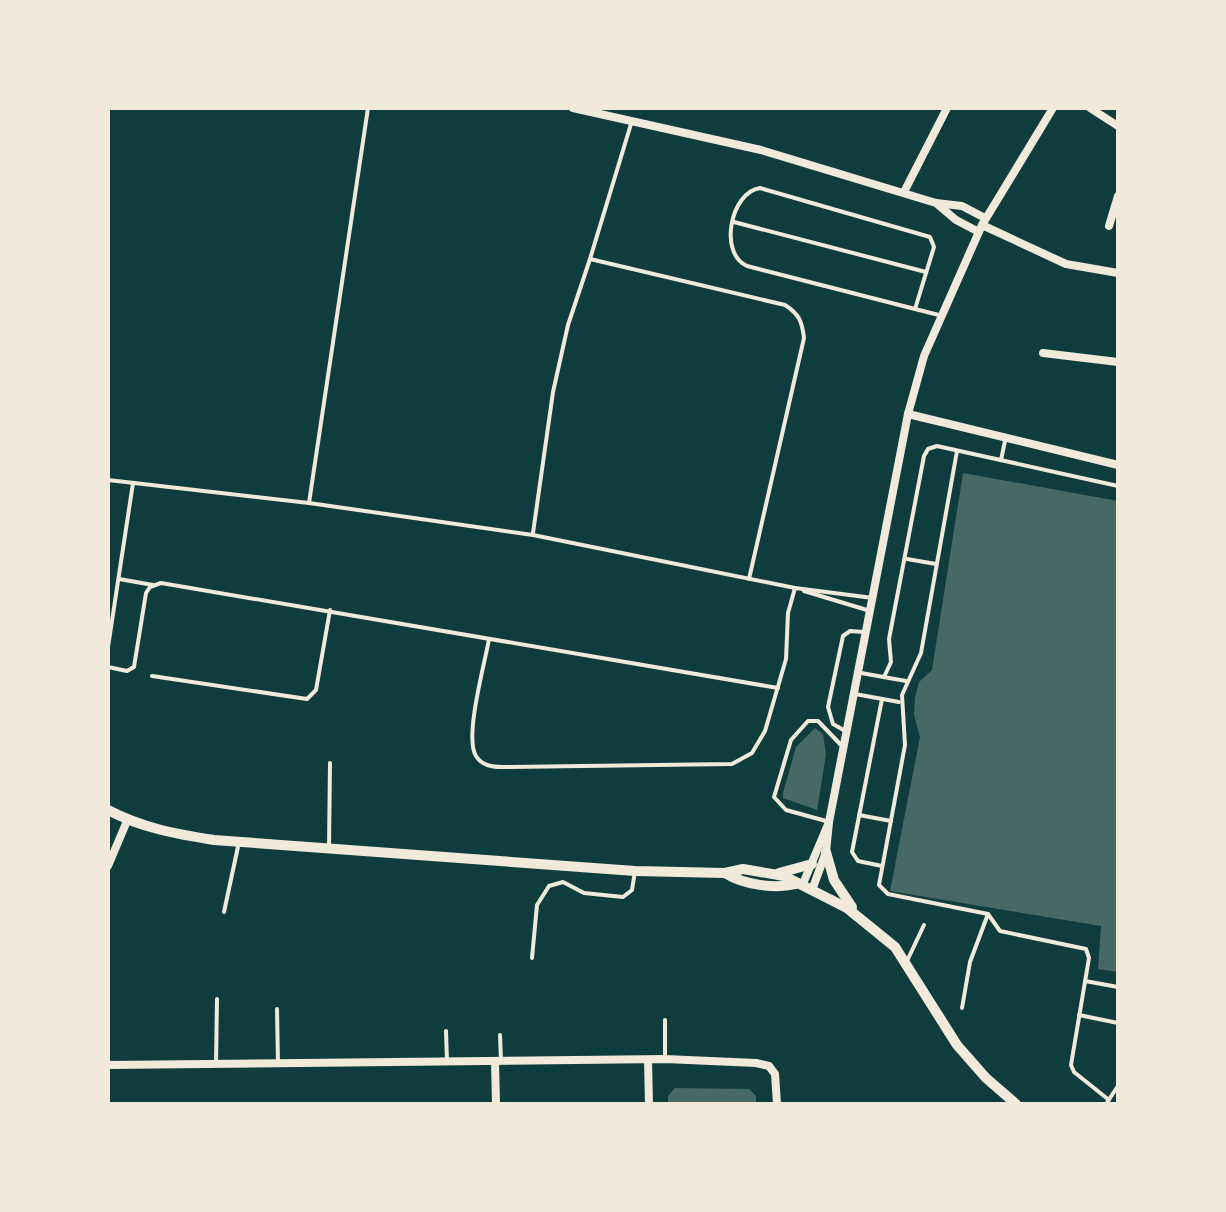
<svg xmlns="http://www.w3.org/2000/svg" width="1226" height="1212" viewBox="0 0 1226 1212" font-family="Figtree,sans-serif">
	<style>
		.building { fill: #486865 }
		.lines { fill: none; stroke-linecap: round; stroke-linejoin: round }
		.service { stroke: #f1e9da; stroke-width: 4 }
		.minor { stroke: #f1e9da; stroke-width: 8 }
		.tertiary { stroke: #f1e9da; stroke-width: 10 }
	</style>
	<rect width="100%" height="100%" fill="#0f3d3e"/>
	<g class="building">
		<polygon points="963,473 1118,501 1118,972 1098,969 1101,926 890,891 920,737 914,715 915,697 919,682 932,670"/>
		<polygon points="815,728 823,734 826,755 817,810 783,798 783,793 796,747"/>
		<polygon points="675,1088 749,1089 756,1096 756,1104 668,1104 668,1096"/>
	</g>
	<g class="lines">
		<g class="service">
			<path d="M631,124l-41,135 195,46c14,9 17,16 19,33l-55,241"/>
			<polyline points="734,222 926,272"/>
			<path d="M915,309l19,-62 -4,-10 -170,-49c-29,4 -42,65 -13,78l168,43 28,7"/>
			<polyline points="957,451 921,653 902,695 905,745 879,885 888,894 988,914 1000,931 1086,949 1089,958 1071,1065 1074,1072 1109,1100"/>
			<polyline points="1001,460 1005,441"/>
			<polyline points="108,480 309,503 533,535 795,588 873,598"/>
			<polyline points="309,503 368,108"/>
			<polyline points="533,533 553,392 568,325 590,259"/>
			<polyline points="907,559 936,564"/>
			<polyline points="119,579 153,585"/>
			<polyline points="804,591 867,610"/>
			<path d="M489,639c-4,24 -25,98 -13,117 6,10 17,11 27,11l229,-3 20,-11 13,-22 21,-72 2,-46 7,-25"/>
			<polyline points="108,647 133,483"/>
			<polyline points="108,667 127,671 134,667 146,593 150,587 161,583 778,688"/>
			<polyline points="861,673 906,681"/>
			<polyline points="152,676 307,699 316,690 330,610"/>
			<polyline points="884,677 891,662 889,639 924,456 928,449 937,446 1118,486"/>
			<polyline points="855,694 899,702"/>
			<polyline points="882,699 852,852 858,861 882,866"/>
			<polyline points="847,732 833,724 828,707 843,636 850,631 864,632"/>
			<polyline points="859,815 891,821"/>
			<polyline points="826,821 786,810 774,797 791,740 808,721 818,721 841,745"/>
			<polyline points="329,848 330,763"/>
			<polyline points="224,912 239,842"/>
			<polyline points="532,958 537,905 549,886 563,882 584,893 623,897 632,890 635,871"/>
			<polyline points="907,961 924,925"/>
			<polyline points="1085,981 1118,987"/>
			<polyline points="962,1008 970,962 988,914"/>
			<polyline points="277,1009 278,1064"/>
			<polyline points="1079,1015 1118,1023"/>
			<polyline points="665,1020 665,1059"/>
			<polyline points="446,1031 447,1062"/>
			<polyline points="500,1035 501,1061"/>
			<polyline points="216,1064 217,999"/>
			<polyline points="1106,1104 1118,1086"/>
		</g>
		<g class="minor">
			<polyline points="573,108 761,150 936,203 962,206 985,218"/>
			<polyline points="1090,108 1118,126"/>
			<polyline points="904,192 947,108"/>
			<polyline points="936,203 956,220 979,232"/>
			<polyline points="982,225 1066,264 1118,273"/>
			<polyline points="1109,226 1118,196"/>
			<polyline points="1043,353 1118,362"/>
			<polyline points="908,414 1118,465"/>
			<polyline points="108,866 127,821"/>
			<polyline points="802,886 829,822"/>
			<polyline points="812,890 826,852 829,822 908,414 924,356 982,225 1053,108"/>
			<polyline points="648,1060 649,1104"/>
			<polyline points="495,1061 496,1104"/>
			<polyline points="108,1065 665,1059 756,1063 769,1066 775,1074 777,1104"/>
		</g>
		<g class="tertiary">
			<path d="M108,810c34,18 68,24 106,30l421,31 90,2 18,-4 41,7 63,32 48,39 62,98 29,33 30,26"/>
			<polyline points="826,852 834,880 852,907"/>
			<path d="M725,873c19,12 50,16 71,11"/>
			<polyline points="779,873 812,864"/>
		</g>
	</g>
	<rect width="1226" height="1212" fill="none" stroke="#f1e9da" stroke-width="220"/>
</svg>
